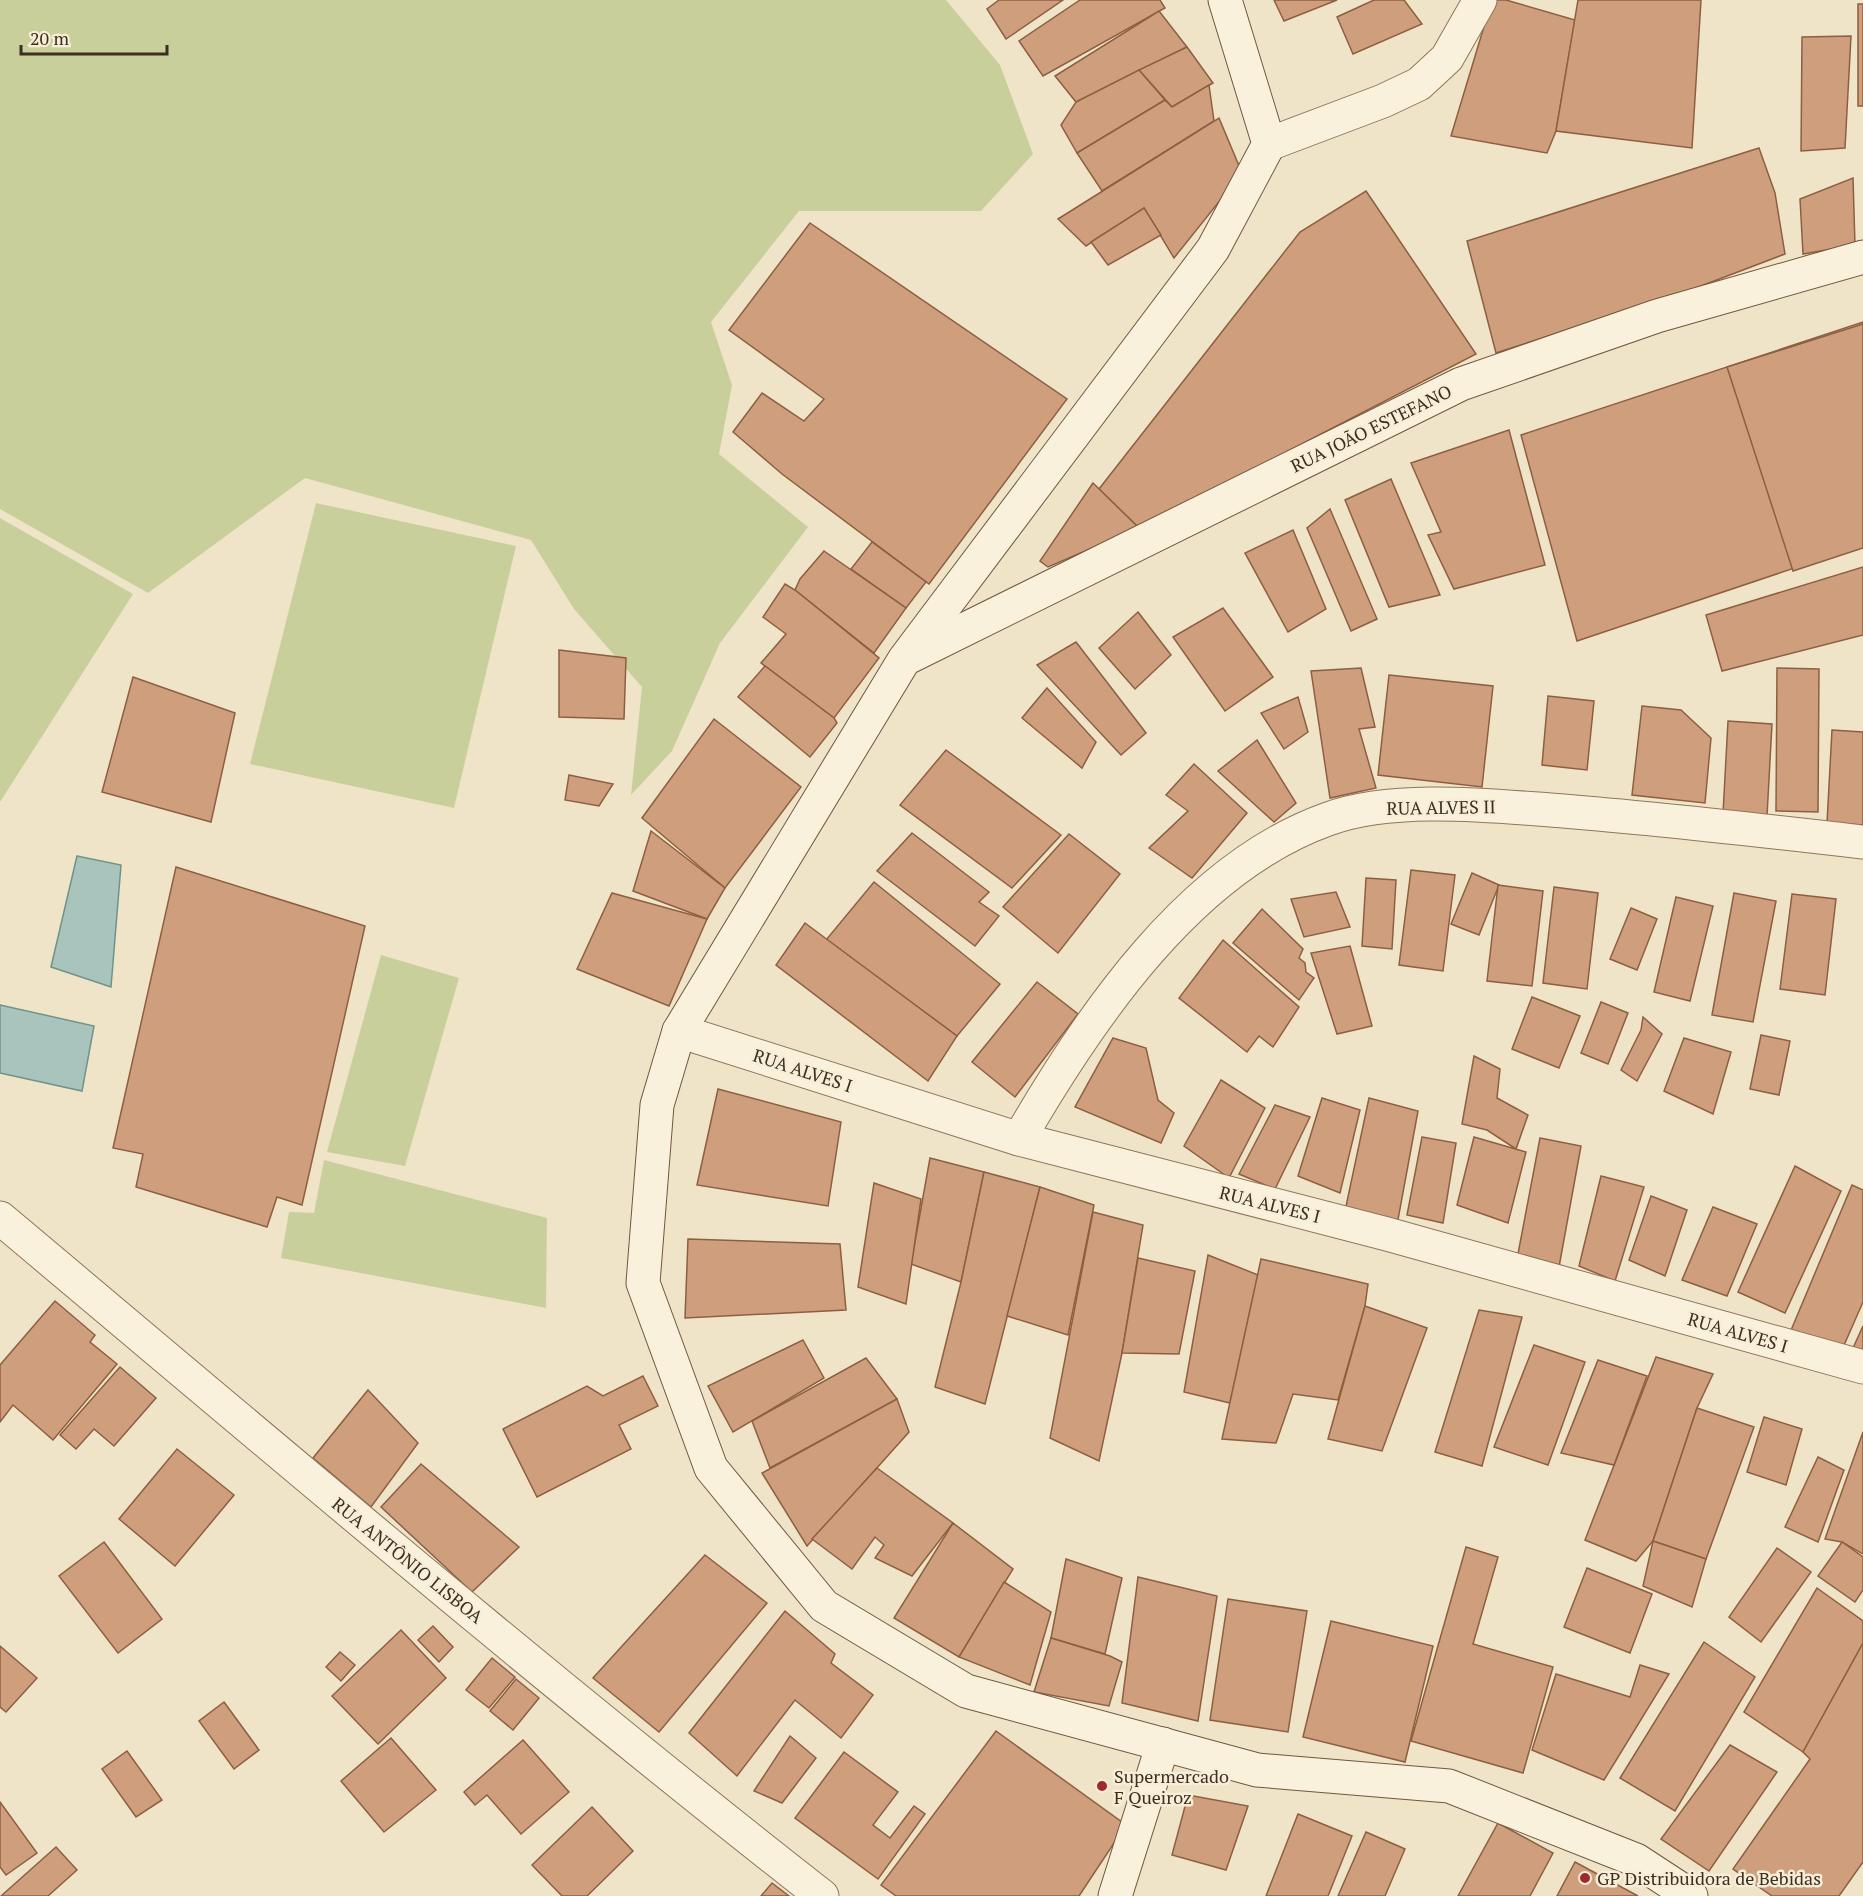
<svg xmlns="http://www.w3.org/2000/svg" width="1863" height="1896" viewBox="0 0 1863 1896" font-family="'PT Serif',serif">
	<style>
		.green { fill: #c9cf9b }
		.water { fill: #a9c4bc; stroke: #6f938a; stroke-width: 1.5 }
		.building { fill: #cf9f7d; stroke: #8d5f41; stroke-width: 1.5 }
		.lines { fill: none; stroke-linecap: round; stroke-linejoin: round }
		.street-casing { stroke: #8d765c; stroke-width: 35 }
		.secondary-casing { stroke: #6f573f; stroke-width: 35 }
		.street { stroke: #faf1dc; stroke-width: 33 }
		.secondary { stroke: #faf1dc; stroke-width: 33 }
		.poi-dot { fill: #9e2a2b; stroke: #f7eed8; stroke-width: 2 }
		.labels { text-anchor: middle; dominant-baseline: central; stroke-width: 5; stroke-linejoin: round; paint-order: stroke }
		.street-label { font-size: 18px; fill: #3d2e20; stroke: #f7eed8 }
		.poi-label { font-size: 18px; fill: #3d2e20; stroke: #f7eed8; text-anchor: start }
	</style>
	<rect width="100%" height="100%" fill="#f0e4c8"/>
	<g class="green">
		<polygon points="0,0 946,0 1000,65 1033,154 981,211 799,211 711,322 732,385 719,454 808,527 720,643 672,751 631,795 642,687 574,609 531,540 305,478 148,593 0,509"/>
		<polygon points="316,503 516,546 454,808 250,764"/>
		<polygon points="0,518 133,594 0,802"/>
		<polygon points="381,955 459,978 405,1166 327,1152"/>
		<polygon points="324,1160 547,1218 546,1308 281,1258 289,1212 314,1213"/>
	</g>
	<g class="water">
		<polygon points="77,856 121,865 111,987 51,967"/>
		<polygon points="0,1005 94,1026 82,1091 0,1073"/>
	</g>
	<g class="building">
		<polygon points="999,0 1063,0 1006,39 987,9"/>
		<polygon points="1080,0 1160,0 1165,8 1043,76 1019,41"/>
		<polygon points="1274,0 1337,0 1284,21"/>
		<polygon points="1374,0 1404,0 1422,24 1353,54 1337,17"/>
		<polygon points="1492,0 1506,0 1575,20 1556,131 1547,153 1451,136"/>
		<polygon points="1578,0 1701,0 1692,148 1556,131"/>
		<rect x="1858" y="4" width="5" height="102"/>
		<polygon points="1159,11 1187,47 1076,102 1055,76"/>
		<polygon points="1851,36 1845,148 1801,151 1802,37"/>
		<polygon points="1187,47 1213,83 1172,107 1139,70"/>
		<polygon points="1139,70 1165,100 1077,153 1061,125 1076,102"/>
		<polygon points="1209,85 1214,121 1102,191 1077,153 1165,100 1172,107"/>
		<polygon points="1219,118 1242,173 1174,258 1144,208 1086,246 1058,219"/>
		<polygon points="1759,148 1775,193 1785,254 1688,291 1496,353 1467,241"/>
		<polygon points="1853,178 1855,245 1803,254 1800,199"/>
		<polygon points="1366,191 1476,354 1139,528 1099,489 1300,232"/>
		<polygon points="1144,208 1161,235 1108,265 1091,242"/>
		<polygon points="810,223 1067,399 929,584 782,474 733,432 762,393 804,421 824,399 729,330"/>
		<polygon points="1863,322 1863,545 1577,641 1521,435"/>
		<polygon points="1863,324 1863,548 1793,571 1727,367"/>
		<polygon points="1509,430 1545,565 1454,589 1428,535 1441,532 1411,463"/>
		<polygon points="1391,479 1440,595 1389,607 1345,500"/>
		<polygon points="1093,483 1139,528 1048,567 1040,561"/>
		<polygon points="1330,509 1377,619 1351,631 1307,528"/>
		<polygon points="1293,530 1326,609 1288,632 1245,553"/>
		<polygon points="872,542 926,582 906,608 851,569"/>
		<polygon points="824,551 906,608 874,653 795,590 800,579"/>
		<polygon points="1863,567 1863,635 1722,671 1706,615"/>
		<polygon points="785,584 795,590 879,658 834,718 761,663 786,634 763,617"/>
		<polygon points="1223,608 1273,677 1225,711 1173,637"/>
		<polygon points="1138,612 1171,655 1135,689 1099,648"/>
		<polygon points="1076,642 1146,733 1121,755 1037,665"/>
		<polygon points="559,650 626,658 624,719 559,717"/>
		<polygon points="765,666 834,718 837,723 810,757 738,697"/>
		<polygon points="1361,668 1375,727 1359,729 1376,788 1330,798 1311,671"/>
		<polygon points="1777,668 1819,669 1818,812 1776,811"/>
		<polygon points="1389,675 1493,686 1482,787 1378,775"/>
		<polygon points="133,677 235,713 211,822 102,792"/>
		<polygon points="1047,688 1096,742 1082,768 1022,718"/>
		<polygon points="1548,696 1594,701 1587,770 1542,765"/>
		<polygon points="1298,697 1308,732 1284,749 1261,713"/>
		<polygon points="1642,706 1681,710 1711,738 1705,803 1632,795"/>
		<polygon points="714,719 801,787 725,888 642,818"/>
		<polygon points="1728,721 1772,724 1767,816 1723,814"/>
		<polygon points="1832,730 1863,732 1863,825 1827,823"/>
		<polygon points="1257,740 1296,803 1274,822 1218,771"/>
		<polygon points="946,750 1061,835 1012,888 900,805"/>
		<polygon points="1194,764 1247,813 1192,878 1149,848 1188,811 1166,795"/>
		<polygon points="569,775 613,784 599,806 565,800"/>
		<polygon points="651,831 725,888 707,919 633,891"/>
		<polygon points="912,833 989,892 979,902 999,916 975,946 877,871"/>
		<polygon points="1069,834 1120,874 1058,953 1003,907"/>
		<polygon points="176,867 365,926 302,1205 277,1197 267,1227 136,1187 143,1154 113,1148"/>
		<polygon points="1411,870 1455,875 1443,971 1399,965"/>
		<polygon points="1472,873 1499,885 1479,935 1451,924"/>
		<polygon points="1366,878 1396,880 1392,949 1362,946"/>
		<polygon points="874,882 1000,984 957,1036 826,940"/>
		<polygon points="1498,885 1543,891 1532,986 1487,981"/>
		<polygon points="1554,887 1598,893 1587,989 1543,983"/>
		<polygon points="1336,892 1350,927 1304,937 1291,899"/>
		<polygon points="612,893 707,919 669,1006 577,969"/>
		<polygon points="1734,893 1776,901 1753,1022 1712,1015"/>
		<polygon points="1792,894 1836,899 1825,995 1780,989"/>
		<polygon points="1676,897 1713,906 1690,1001 1654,992"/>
		<polygon points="1631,908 1657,919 1637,970 1610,959"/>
		<polygon points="1262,909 1303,949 1299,958 1305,963 1306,972 1314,978 1299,1000 1233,943"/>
		<polygon points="805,923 957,1036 928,1081 776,965"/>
		<polygon points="1223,940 1299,1007 1273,1047 1259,1036 1247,1052 1179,998"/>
		<polygon points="1350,946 1372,1026 1337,1034 1311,953"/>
		<polygon points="1037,982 1078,1014 1015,1097 972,1062"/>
		<polygon points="1532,997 1580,1016 1559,1068 1512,1049"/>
		<polygon points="1601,1002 1628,1013 1608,1064 1581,1053"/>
		<polygon points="1643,1017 1662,1034 1637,1081 1621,1070 1641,1030"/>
		<polygon points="1761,1035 1790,1041 1779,1095 1750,1089"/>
		<polygon points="1113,1038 1146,1048 1158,1100 1174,1113 1161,1143 1075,1107"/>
		<polygon points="1684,1038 1731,1052 1713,1114 1664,1091"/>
		<polygon points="1474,1056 1500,1069 1497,1098 1528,1115 1516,1149 1487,1130 1462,1124"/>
		<polygon points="1221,1080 1265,1108 1229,1178 1184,1146"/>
		<polygon points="718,1089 841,1122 828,1206 697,1185"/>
		<polygon points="1322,1098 1360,1110 1340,1193 1298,1176"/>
		<polygon points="1369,1098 1418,1111 1397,1225 1345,1211"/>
		<polygon points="1275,1105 1310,1117 1275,1189 1239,1174"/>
		<polygon points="1422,1137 1456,1143 1443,1223 1407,1215"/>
		<polygon points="1474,1137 1526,1152 1508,1223 1457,1205"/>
		<polygon points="1540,1138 1581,1146 1559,1267 1517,1259"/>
		<polygon points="930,1158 984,1172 961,1282 911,1264"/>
		<polygon points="1795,1166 1841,1191 1785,1313 1738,1292"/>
		<polygon points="984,1172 1040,1187 985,1404 935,1387 961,1282"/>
		<polygon points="1601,1176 1644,1187 1615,1281 1579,1266"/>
		<polygon points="874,1183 921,1199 906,1304 858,1287"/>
		<polygon points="1852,1185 1863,1190 1863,1302 1841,1352 1789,1335"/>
		<polygon points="1040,1187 1094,1205 1068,1335 1007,1316"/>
		<polygon points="1651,1196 1687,1210 1665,1276 1629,1260"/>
		<polygon points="1713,1207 1757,1224 1727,1296 1682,1280"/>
		<polygon points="1093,1212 1143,1225 1122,1353 1099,1461 1050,1438"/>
		<polygon points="688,1239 840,1244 846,1310 685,1318"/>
		<polygon points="1208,1255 1258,1275 1230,1403 1184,1392"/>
		<polygon points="1138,1258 1195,1271 1179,1354 1122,1353"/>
		<polygon points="1261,1259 1368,1284 1365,1306 1338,1400 1293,1394 1276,1443 1222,1439"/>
		<polygon points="55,1301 95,1335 90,1342 117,1364 53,1440 13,1405 0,1422 0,1365"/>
		<polygon points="1365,1306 1427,1328 1382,1451 1328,1439"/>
		<polygon points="1479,1310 1522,1317 1482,1466 1435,1452"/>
		<polygon points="1863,1326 1863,1352 1853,1348"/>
		<polygon points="803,1340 824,1378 733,1432 708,1386"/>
		<polygon points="1534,1345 1585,1362 1548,1465 1494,1447"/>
		<polygon points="1656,1357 1713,1374 1697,1408 1653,1541 1636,1561 1585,1540"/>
		<polygon points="866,1358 897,1399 770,1468 752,1421"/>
		<polygon points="1598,1360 1647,1376 1614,1465 1561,1453"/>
		<polygon points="120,1367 156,1398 114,1446 94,1429 76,1449 60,1435"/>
		<polygon points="643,1376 658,1406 619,1425 631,1449 537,1497 503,1429 587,1386 603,1396"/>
		<polygon points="368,1390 418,1443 371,1507 313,1458"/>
		<polygon points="897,1399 909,1432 807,1546 762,1473"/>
		<polygon points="1697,1408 1754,1427 1706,1559 1653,1541"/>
		<polygon points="1764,1417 1802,1429 1786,1485 1747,1472"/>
		<polygon points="1863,1432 1863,1554 1842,1542 1825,1539"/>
		<polygon points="177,1449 234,1495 175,1566 119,1519"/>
		<polygon points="1818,1457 1844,1470 1818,1542 1785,1527"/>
		<polygon points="421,1464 519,1547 472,1592 381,1507"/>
		<polygon points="877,1468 953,1523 912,1576 875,1558 884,1545 875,1537 852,1569 812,1539"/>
		<polygon points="953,1523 1013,1569 959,1657 894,1618"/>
		<polygon points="1653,1541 1706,1559 1692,1607 1643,1586"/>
		<polygon points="104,1542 162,1619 118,1653 59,1576"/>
		<polygon points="1842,1542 1863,1557 1863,1590 1855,1602 1818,1576"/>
		<polygon points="1466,1547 1498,1557 1473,1644 1553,1667 1523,1773 1411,1741"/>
		<polygon points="1777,1548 1811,1572 1761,1642 1729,1617"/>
		<polygon points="705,1555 767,1603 659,1732 593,1678"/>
		<polygon points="1066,1559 1122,1578 1105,1654 1051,1638"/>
		<polygon points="1587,1568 1652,1594 1630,1653 1564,1627"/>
		<polygon points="1138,1577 1217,1596 1198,1721 1122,1703"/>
		<polygon points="1004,1582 1051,1612 1030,1685 959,1657"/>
		<polygon points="1817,1588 1863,1621 1863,1643 1803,1752 1744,1712"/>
		<polygon points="1228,1599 1307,1611 1288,1732 1210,1720"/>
		<polygon points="785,1611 835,1654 831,1663 873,1695 841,1738 795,1700 737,1776 689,1733"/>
		<polygon points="1331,1621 1433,1646 1405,1762 1303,1737"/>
		<polygon points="433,1626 453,1647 439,1662 418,1640"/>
		<polygon points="401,1630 446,1678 378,1744 332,1696"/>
		<polygon points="1051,1638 1110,1656 1122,1662 1109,1706 1034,1692"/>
		<polygon points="1704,1642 1755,1677 1675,1811 1620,1778"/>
		<polygon points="1863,1643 1863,1862 1839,1896 1772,1896 1733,1869 1810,1759 1803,1752"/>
		<polygon points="0,1646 37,1678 6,1712 0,1707"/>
		<polygon points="340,1652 355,1665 341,1681 326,1667"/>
		<polygon points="492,1658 515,1677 489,1708 466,1690"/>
		<polygon points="1640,1665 1669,1674 1604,1780 1532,1750 1556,1674 1630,1697"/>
		<polygon points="516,1679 539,1698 513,1730 490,1711"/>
		<polygon points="224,1702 259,1750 234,1769 199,1721"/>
		<polygon points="996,1731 1126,1825 1079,1896 896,1896 881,1885"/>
		<polygon points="790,1736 816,1758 782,1803 754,1791"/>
		<polygon points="391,1738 436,1790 384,1832 341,1781"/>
		<polygon points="523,1740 569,1792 521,1834 487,1795 475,1805 464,1792"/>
		<polygon points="1730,1745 1777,1772 1709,1871 1661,1839"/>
		<polygon points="127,1751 162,1800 136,1817 102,1769"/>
		<polygon points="844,1752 898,1792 873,1825 890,1838 914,1806 925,1814 878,1879 795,1818"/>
		<polygon points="1188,1795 1248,1806 1226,1870 1172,1855"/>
		<polygon points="0,1802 37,1853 6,1875 0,1867"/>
		<polygon points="592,1807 633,1851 587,1896 562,1896 532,1865"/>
		<polygon points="1298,1814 1352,1836 1328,1896 1266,1896"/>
		<polygon points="1498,1823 1553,1853 1530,1896 1458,1896"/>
		<polygon points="1366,1832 1405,1849 1385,1896 1338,1896"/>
		<polygon points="56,1847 77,1870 48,1896 1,1896"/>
		<polygon points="1575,1862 1638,1896 1557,1896"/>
		<polygon points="772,1883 789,1896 761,1896"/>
	</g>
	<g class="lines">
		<defs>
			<g id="street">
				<polyline points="1269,144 1383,101 1419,84 1447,58 1480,0"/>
				<polyline points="679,1031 1019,1139 1387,1234 1863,1367"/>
				<path d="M1019,1139c70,-121 171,-271 309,-320 63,-23 156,-14 222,-9 105,8 209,20 313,32"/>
				<path d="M0,1218c272,228 542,459 822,678"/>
			</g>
			<g id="secondary">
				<polyline points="1225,0 1269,144 1213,249 904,660 679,1031 657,1105 643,1283 711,1468 824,1606 966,1691 1257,1770 1449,1786 1636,1860 1691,1896"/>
				<polyline points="911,656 1461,384 1657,316 1863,257"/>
				<polyline points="1115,1896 1163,1744"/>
			</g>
		</defs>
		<use href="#street" class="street-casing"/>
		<use href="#secondary" class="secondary-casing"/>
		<use href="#street" class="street"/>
		<use href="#secondary" class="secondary"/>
	</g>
	<g class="poi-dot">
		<circle cx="1102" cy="1786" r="6"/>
		<circle cx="1585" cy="1878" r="6"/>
	</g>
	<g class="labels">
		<g class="street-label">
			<text transform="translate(1371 428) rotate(-26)">RUA JOÃO ESTEFANO</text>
			<text transform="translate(1441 807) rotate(-1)">RUA ALVES II</text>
			<text transform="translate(803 1070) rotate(18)">RUA ALVES I</text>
			<text transform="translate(1270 1204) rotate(14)">RUA ALVES I</text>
			<text transform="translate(1738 1332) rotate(16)">RUA ALVES I</text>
			<text transform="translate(408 1560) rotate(39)">RUA ANTÔNIO LISBOA</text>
		</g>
		<g class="poi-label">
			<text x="1114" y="1776">Supermercado<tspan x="1114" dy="21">F Queiroz</tspan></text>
			<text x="1597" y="1878">GP Distribuidora de Bebidas</text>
		</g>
	</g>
	<path d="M21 45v9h146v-9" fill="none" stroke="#3d2e20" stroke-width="3"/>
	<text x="30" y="45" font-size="18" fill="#3d2e20" stroke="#f7eed8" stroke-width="4.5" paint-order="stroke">20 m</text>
</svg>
